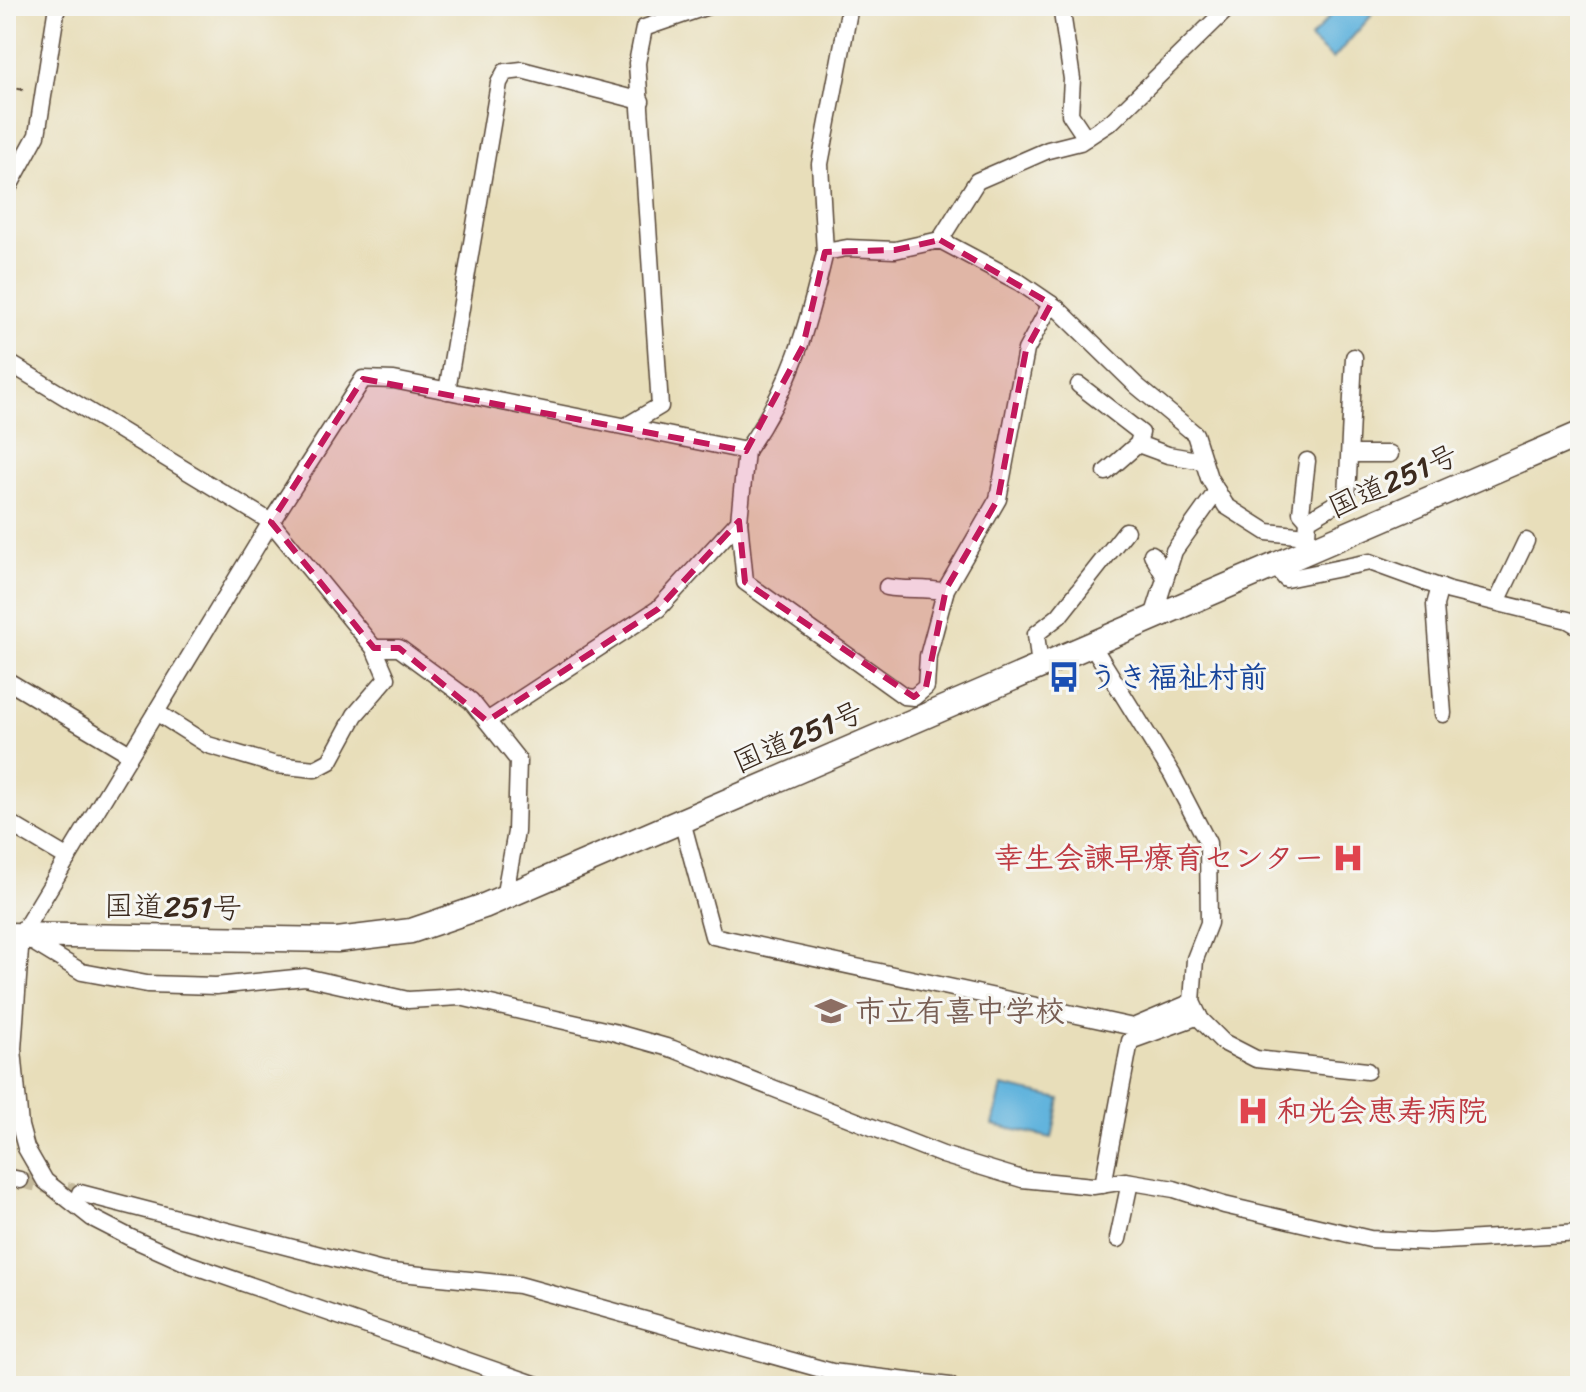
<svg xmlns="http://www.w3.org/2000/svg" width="1586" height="1392" viewBox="0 0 1586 1392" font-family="Sriracha,'Klee One',sans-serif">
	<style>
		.water { fill: #62b4dd; stroke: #4e6f7e; stroke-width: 2 }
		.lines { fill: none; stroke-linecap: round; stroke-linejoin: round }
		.minor-tunnel { stroke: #c5ba9b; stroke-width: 16; stroke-dasharray: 16 8; stroke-linecap: butt }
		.minor-casing { stroke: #554535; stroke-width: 19 }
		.highway-casing { stroke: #554535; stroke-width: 27 }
		.path { stroke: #554535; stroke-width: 3; stroke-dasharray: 6 6; stroke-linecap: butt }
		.minor { stroke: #fff; stroke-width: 16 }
		.highway { stroke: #fff; stroke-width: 24 }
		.marked { fill: #c2185b; fill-opacity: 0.2; stroke: #c2185b; stroke-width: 6; stroke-dasharray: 16 10; stroke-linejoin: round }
		.labels { text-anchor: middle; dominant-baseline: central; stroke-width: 6; stroke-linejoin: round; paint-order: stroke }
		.street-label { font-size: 30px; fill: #3b2a1e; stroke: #f6f6f2 }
		.transit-label { font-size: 30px; font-weight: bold; fill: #164399; stroke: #f6f6f2; text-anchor: start }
		.health-label { font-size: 30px; font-weight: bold; fill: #be3a42; stroke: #f6f6f2; text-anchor: end }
		.education-label { font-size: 30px; font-weight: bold; fill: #785e54; stroke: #f6f6f2; text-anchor: start }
	</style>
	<rect width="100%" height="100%" fill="#f6f6f2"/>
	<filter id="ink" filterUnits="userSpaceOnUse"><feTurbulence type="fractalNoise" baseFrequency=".0125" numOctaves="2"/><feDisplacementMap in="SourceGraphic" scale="16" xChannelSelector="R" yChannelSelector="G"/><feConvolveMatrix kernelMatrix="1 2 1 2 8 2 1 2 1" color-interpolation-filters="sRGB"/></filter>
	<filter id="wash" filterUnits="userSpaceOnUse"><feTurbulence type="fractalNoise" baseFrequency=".006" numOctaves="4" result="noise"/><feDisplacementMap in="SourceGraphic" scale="32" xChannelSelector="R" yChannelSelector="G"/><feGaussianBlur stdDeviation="1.8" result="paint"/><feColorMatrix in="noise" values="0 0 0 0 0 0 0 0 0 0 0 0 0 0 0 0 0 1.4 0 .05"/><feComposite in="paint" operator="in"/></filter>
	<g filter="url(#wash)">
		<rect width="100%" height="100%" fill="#e8deba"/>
		<g class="water">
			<polygon points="1339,6 1362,6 1372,15 1333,59 1310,39"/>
			<polygon points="1002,1086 1060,1099 1052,1138 993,1125"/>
		</g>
	</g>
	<g filter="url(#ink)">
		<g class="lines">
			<polyline class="minor-tunnel" points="20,1180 80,1193"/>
			<defs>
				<g id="minor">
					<polyline points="1061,6 1072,79 1070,114 1086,138"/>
					<polyline points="6,192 37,135 57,6"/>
					<polyline points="940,240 977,181 1048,150 1080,142 1112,121 1230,6"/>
					<polyline points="825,252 820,164 850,6"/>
					<polyline points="6,361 271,522 374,648 387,678 355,715 330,761 315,769 276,765 208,745 156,712"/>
					<polyline points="1079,385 1141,433 1138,444 1168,455 1203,461"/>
					<polyline points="447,391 499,83 505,72 522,70 641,101"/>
					<polyline points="628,425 660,406 637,63 644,28 708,6"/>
					<polyline points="1351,454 1390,454"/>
					<polyline points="1307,461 1301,512 1308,520"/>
					<polyline points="1106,472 1138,444"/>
					<polyline points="739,521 745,582 904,696 914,697 926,687 928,656 946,589 998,499 1026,350 1051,304"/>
					<polyline points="1310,545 1307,536 1308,520 1347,497 1354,357"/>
					<polyline points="1152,554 1165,577"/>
					<polyline points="1276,567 1286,579 1370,562 1450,591 1568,620 1580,627"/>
					<path d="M887,587c20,4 38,0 58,5"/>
					<polyline points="1440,587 1435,605 1443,714"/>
					<polyline points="1497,602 1526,541"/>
					<polyline points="1152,620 1174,551 1217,491"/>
					<polyline points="1092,645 1172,774 1208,843 1209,923 1195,959 1192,1002 1200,1019 1223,1042 1256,1059 1367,1071"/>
					<polyline points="374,648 399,648 471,701 487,721 658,609 739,521 746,451"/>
					<polyline points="1040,667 1036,634 1059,616 1126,531"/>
					<polyline points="6,680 130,754"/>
					<polyline points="487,721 518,760 516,832 504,898"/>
					<polyline points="682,821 713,936 1133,1027 1192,1002"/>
					<polyline points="6,826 14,826 68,858"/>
					<polyline points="26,938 82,972 147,984 216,986 305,977 408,1000 460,997 613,1032 673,1049 943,1155 1022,1179 1093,1186 1126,1181 1174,1189 1224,1205 1370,1239 1429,1242 1580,1233"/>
					<polyline points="6,1177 20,1180"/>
					<polyline points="1103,1185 1130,1041 1199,1016"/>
					<polyline points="80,1193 382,1271 519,1285 832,1372 950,1386"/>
					<polyline points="1118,1239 1130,1182"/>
					<path d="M540,1386l-351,-122 -58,-26 -39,-20 -47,-37 -19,-33 -6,-22 -7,-77 8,-114 250,-413 92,-143 31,1 352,71c46,-66 61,-122 79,-199l22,-4 48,2 45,-10 79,42 38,26 80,78 58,48 14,44 17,28 41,26 40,4"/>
				</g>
				<polyline id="highway" points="6,935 337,940 411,931 484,906 1580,434"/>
			</defs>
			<use href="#minor" class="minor-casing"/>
			<use href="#highway" class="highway-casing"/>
			<polyline class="path" points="6,85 28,91"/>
			<use href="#minor" class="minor"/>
			<use href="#highway" class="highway"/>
		</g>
	</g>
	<path class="marked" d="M940,240l111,64 -25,46 -28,149 -52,90 -20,98 -12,10 -169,-115 -6,-61 -81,88 -171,112 -88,-73h-25l-103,-126 92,-143 383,72 57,-105 22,-94 70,-2z"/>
	<defs>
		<symbol id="bus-bare" viewBox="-9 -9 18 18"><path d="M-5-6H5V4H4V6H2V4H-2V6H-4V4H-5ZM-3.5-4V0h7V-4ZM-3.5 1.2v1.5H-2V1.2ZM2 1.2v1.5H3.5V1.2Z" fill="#1a4fb4" stroke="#f6f6f2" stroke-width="2.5" paint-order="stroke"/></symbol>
		<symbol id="hospital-bare" viewBox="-9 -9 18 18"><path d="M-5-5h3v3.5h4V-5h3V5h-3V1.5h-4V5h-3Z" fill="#e0444e" stroke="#f6f6f2" stroke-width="2.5" paint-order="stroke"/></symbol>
		<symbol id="school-bare" viewBox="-9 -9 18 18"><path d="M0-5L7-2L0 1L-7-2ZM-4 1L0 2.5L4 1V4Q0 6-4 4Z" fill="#8d6e63" stroke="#f6f6f2" stroke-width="2.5" paint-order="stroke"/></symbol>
	</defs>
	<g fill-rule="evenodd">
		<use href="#bus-bare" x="1042" y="655" width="44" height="44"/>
		<use href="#hospital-bare" x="1326" y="836" width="44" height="44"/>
		<use href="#school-bare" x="809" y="989" width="44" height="44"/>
		<use href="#hospital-bare" x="1231" y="1089" width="44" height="44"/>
	</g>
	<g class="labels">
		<g class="street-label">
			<text transform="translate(1393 481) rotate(-24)">国道251号</text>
			<text transform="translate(798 737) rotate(-23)">国道251号</text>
			<text transform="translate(173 907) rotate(1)">国道251号</text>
		</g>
		<g class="transit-label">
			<text x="1088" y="677">うき福祉村前</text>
		</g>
		<g class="health-label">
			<text x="1324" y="858">幸生会諫早療育センター</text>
			<text x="1277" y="1111" text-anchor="start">和光会恵寿病院</text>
		</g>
		<g class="education-label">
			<text x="855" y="1011">市立有喜中学校</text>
		</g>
	</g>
	<rect width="1586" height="1392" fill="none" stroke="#f6f6f2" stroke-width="32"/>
</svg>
